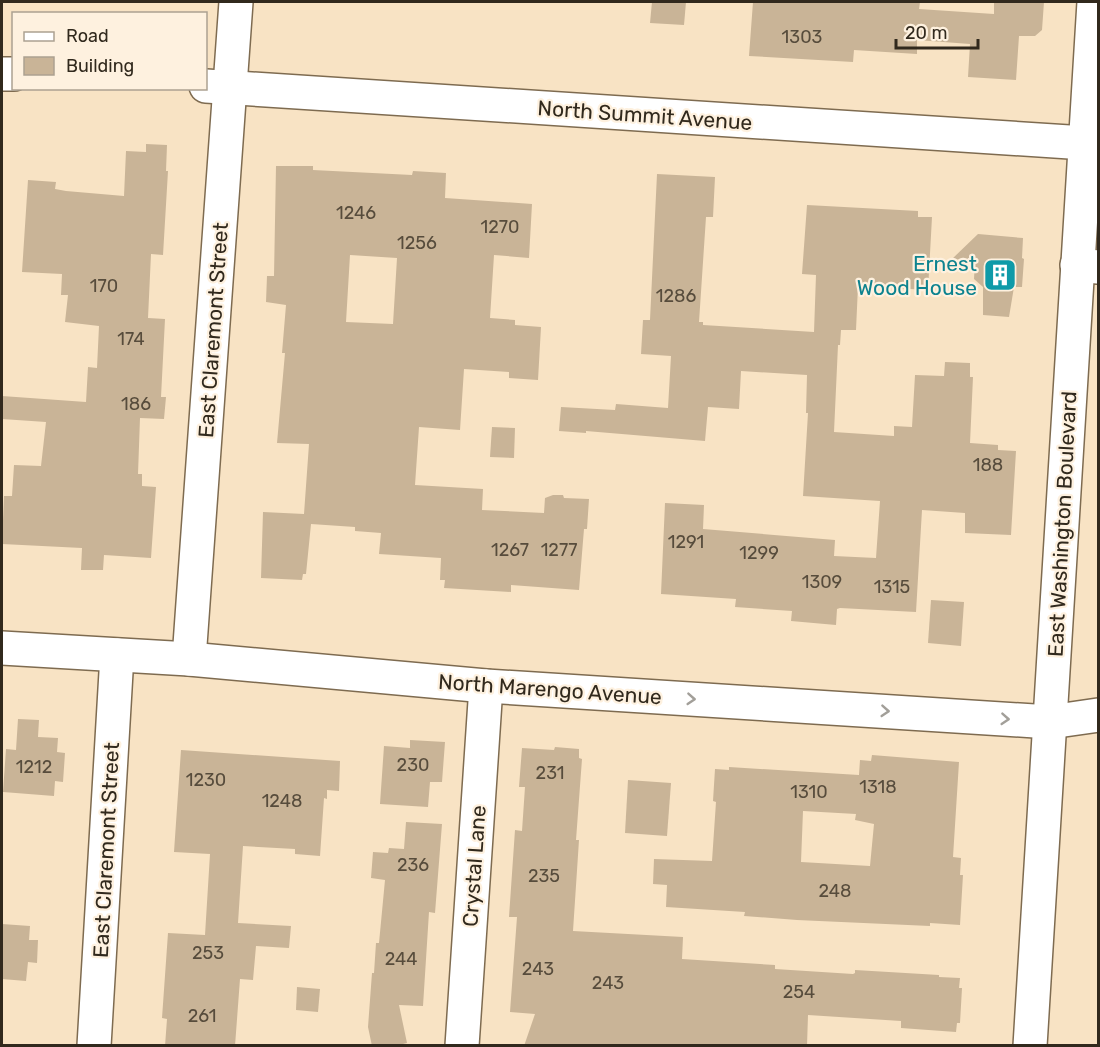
<svg xmlns="http://www.w3.org/2000/svg" width="1100" height="1047" viewBox="0 0 1100 1047" font-family="Rubik,sans-serif">
	<style>
		.building { fill: #c9b497; fill-rule: evenodd }
		.lines { fill: none; stroke-linecap: round; stroke-linejoin: round }
		.minor-casing { stroke: #7e6b50; stroke-width: 36 }
		.major-casing { stroke: #7e6b50; stroke-width: 36 }
		.minor { stroke: #fff; stroke-width: 33 }
		.major { stroke: #fff; stroke-width: 33 }
		.oneway { stroke: #a29f99 }
		.labels { text-anchor: middle; dominant-baseline: central; stroke-width: 4.5; stroke-linejoin: round; paint-order: stroke }
		.number-label { font-size: 18px; fill: #574c3c }
		.street-label { font-size: 21px; fill: #31291d; stroke: #fef1df }
		.culture-label { font-size: 21px; fill: #0d838f; stroke: #fef1df; text-anchor: end }
	</style>
	<rect width="100%" height="100%" fill="#f8e3c4"/>
	<g class="building">
		<polygon points="652,2 686,2 684,25 650,23"/>
		<polygon points="753,2 920,2 919,9 994,14 994,2 1044,2 1042,30 1035,36 1019,36 1016,80 968,77 970,44 917,40 917,54 854,50 853,62 749,56"/>
		<polygon points="146,144 167,145 166,171 168,171 163,255 151,254 148,318 165,319 161,397 166,397 164,419 140,418 138,474 142,474 142,486 156,487 151,558 104,555 103,570 81,570 82,548 2,544 4,496 12,496 14,465 41,466 46,422 2,419 2,396 86,402 88,367 97,368 99,326 65,322 68,295 61,295 62,274 22,272 28,180 56,182 55,189 66,191 124,196 126,151 146,152"/>
		<path d="M276,166h37v4l99,5 1,-4 33,2 -1,25 87,6 -3,54 -35,-3 -4,63 25,2v5l26,2 -3,53 -29,-2v-6l-45,-3 -4,61 -41,-3 -4,58 68,4 -1,21 62,3 1,-15 8,-3h10l1,3 25,1 -2,30h-3l-5,61 -68,-5v7l-67,-4 1,-8h-5l1,-22 -62,-4 2,-21 -26,-2v-4l-44,-3 -5,50h-3l-1,6 -41,-2 2,-66 41,2 5,-70 -32,-1 8,-90h-3l4,-48 -20,-3 1,-26h7zM350,255l47,3 -4,66 -47,-2z"/>
		<polygon points="657,174 715,177 713,217 706,217 699,322 703,322 703,325 814,332 816,275 802,274 807,205 918,211 918,217 932,217 928,290 858,286 856,330 841,330 840,345 838,345 834,432 894,436 894,426 912,427 915,375 944,376 945,362 970,363 970,377 973,377 970,443 998,445 998,450 1016,451 1011,535 965,533 965,513 922,510 916,612 840,608 837,609 836,625 791,621 792,611 735,607 736,599 661,594 665,503 704,505 703,529 835,540 834,556 876,558 880,501 803,496 808,413 806,413 807,375 741,371 739,409 708,407 705,441 586,431 586,433 559,431 561,407 615,410 616,404 668,408 671,356 641,354 643,320 650,320"/>
		<polygon points="978,234 1023,238 1022,258 1024,259 1022,287 1014,287 1009,317 983,315 983,287 974,279 975,261 952,259"/>
		<polygon points="492,427 515,428 514,458 490,457"/>
		<polygon points="931,600 964,602 961,646 928,643"/>
		<polygon points="18,719 39,720 38,737 58,738 57,752 65,753 63,782 55,781 54,796 3,792 6,749 16,750"/>
		<polygon points="410,740 445,742 442,782 430,782 428,807 380,804 384,746 410,748"/>
		<polygon points="555,747 579,749 579,758 582,759 576,840 579,840 573,931 683,937 682,959 775,965 775,969 853,974 855,973 855,970 939,975 939,977 960,978 959,988 962,988 960,1023 957,1023 956,1032 901,1028 901,1021 808,1015 807,1046 524,1046 535,1014 510,1012 517,917 509,917 515,830 522,831 525,787 519,787 522,748 554,750"/>
		<polygon points="181,750 340,761 339,791 327,790 327,799 324,798 320,856 295,854 295,849 243,846 238,923 291,926 289,948 256,946 253,980 240,979 235,1046 165,1046 167,1019 162,1018 168,933 205,935 210,854 174,852"/>
		<path d="M872,755l87,7 -6,95 8,1 -1,17h3l-3,50 -30,-2v3l-133,-6 -53,-4 1,-4 -79,-5 1,-22 -14,-1 1,-25 58,2 4,-59 -3,-1 2,-32 14,1v-3l130,8 1,-15 11,1zM803,811l53,3 -1,6 19,4 -4,42 -69,-4z"/>
		<polygon points="628,780 671,783 667,836 625,833"/>
		<polygon points="406,822 442,824 435,913 429,912 423,1006 399,1005 407,1043 395,1046 372,1046 368,1027 372,973 374,973 376,943 379,943 385,880 371,878 373,852 388,853 389,848 404,849"/>
		<polygon points="2,924 30,926 29,940 38,940 37,963 28,962 26,981 2,979"/>
		<polygon points="297,987 320,989 318,1012 296,1010"/>
	</g>
	<g class="lines">
		<defs>
			<g id="minor">
				<polyline points="2,74 14,74"/>
				<polyline points="206,86 1085,143"/>
				<polyline points="1077,265 1098,267"/>
				<polyline points="2,648 189,659 486,686 1050,722 1098,715"/>
				<polyline points="189,659 236,2"/>
				<polyline points="94,1046 117,655"/>
				<polyline points="462,1046 486,686"/>
			</g>
			<polyline id="major" points="1030,1046 1094,2"/>
		</defs>
		<use href="#minor" class="minor-casing"/>
		<use href="#major" class="major-casing"/>
		<use href="#minor" class="minor"/>
		<use href="#major" class="major"/>
	</g>
	<defs><path id="oneway-chevron" d="M-2-3.5L2.5 0L-2 3.5" fill="none" stroke-width="1.6" stroke-linecap="round" stroke-linejoin="round" transform="scale(1.5)"/></defs>
	<g class="oneway">
		<use href="#oneway-chevron" transform="translate(691 699) rotate(4)"/>
		<use href="#oneway-chevron" transform="translate(885 711) rotate(4)"/>
		<use href="#oneway-chevron" transform="translate(1005 719) rotate(4)"/>
	</g>
	<defs>
		<symbol id="building-square" viewBox="-11 -11 22 22"><rect x="-9" y="-9" width="18" height="18" rx="4" fill="#0f9aa8" stroke="#fef1df"/><path d="M-4-6H4V6H1V3H-1V6H-4ZM-2.5-4.3h1.7v1.8h-1.7ZM.8-4.3h1.7v1.8H.8ZM-2.5-1h1.7V.8h-1.7ZM.8-1h1.7V.8H.8Z" fill="#fff"/></symbol>
	</defs>
	<g fill-rule="evenodd">
		<use href="#building-square" x="981" y="256" width="38" height="38"/>
	</g>
	<g class="labels">
		<g class="number-label">
			<text x="802" y="37">1303</text>
			<text x="356" y="213">1246</text>
			<text x="500" y="227">1270</text>
			<text x="417" y="243">1256</text>
			<text x="104" y="286">170</text>
			<text x="676" y="296">1286</text>
			<text x="131" y="339">174</text>
			<text x="136" y="404">186</text>
			<text x="988" y="465">188</text>
			<text x="686" y="542">1291</text>
			<text x="510" y="550">1267</text>
			<text x="559" y="550">1277</text>
			<text x="759" y="553">1299</text>
			<text x="822" y="582">1309</text>
			<text x="892" y="587">1315</text>
			<text x="413" y="765">230</text>
			<text x="34" y="767">1212</text>
			<text x="550" y="773">231</text>
			<text x="206" y="780">1230</text>
			<text x="878" y="787">1318</text>
			<text x="809" y="792">1310</text>
			<text x="282" y="801">1248</text>
			<text x="413" y="865">236</text>
			<text x="544" y="876">235</text>
			<text x="835" y="891">248</text>
			<text x="208" y="953">253</text>
			<text x="401" y="959">244</text>
			<text x="538" y="969">243</text>
			<text x="608" y="983">243</text>
			<text x="799" y="992">254</text>
			<text x="202" y="1016">261</text>
		</g>
		<g class="street-label">
			<text transform="translate(645 115) rotate(4)">North Summit Avenue</text>
			<text transform="translate(213 330) rotate(-86)">East Claremont Street</text>
			<text transform="translate(1062 524) rotate(-87)">East Washington Boulevard</text>
			<text transform="translate(550 689) rotate(4)">North Marengo Avenue</text>
			<text transform="translate(106 850) rotate(-87)">East Claremont Street</text>
			<text transform="translate(474 866) rotate(-86)">Crystal Lane</text>
		</g>
		<g class="culture-label">
			<text x="977" y="263">Ernest<tspan x="977" dy="24">Wood House</tspan></text>
		</g>
	</g>
	<rect width="1100" height="1047" fill="none" stroke="#31291d" stroke-width="6"/>
	<rect x="12" y="12" width="195" height="78" fill="#fef1df" stroke="#aca191" stroke-width="1.5"/>
	<rect x="24" y="32" width="30" height="9" fill="#ffffff" stroke="#aca191" stroke-width="1.5"/>
	<text x="66" y="42" font-size="18" fill="#31291d">Road</text>
	<rect x="24" y="57" width="30" height="18" fill="#c9b497" stroke="#aca191" stroke-width="1.5"/>
	<text x="66" y="72" font-size="18" fill="#31291d">Building</text>
	<path d="M896 39v9h82v-9" fill="none" stroke="#31291d" stroke-width="3"/>
	<text x="905" y="39" font-size="18" fill="#31291d" stroke="#fef1df" stroke-width="4.5" paint-order="stroke">20 m</text>
</svg>
